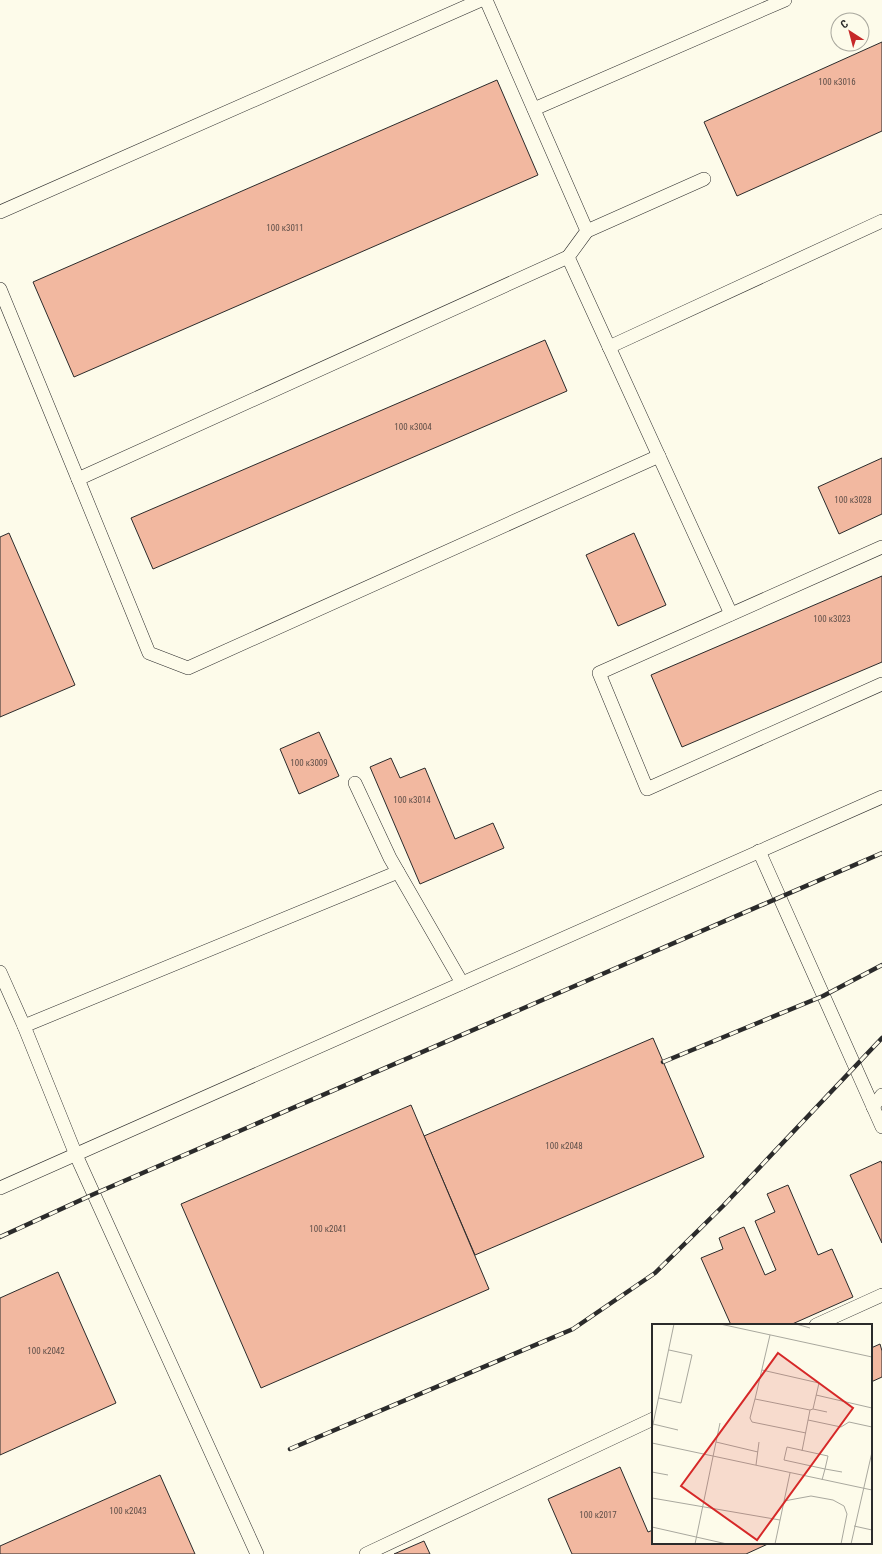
<svg xmlns="http://www.w3.org/2000/svg" width="882" height="1554" viewBox="0 0 882 1554" font-family="'Roboto Condensed',sans-serif">
	<style>
		.building { fill: #f2b8a0; stroke: #2b2b2b }
		.lines { fill: none; stroke-linecap: round; stroke-linejoin: round }
		.service-casing { stroke: #2b2b2b; stroke-width: 14 }
		.service { stroke: #fdfbea; stroke-width: 13 }
		.rail-casing { stroke: #2b2b2b; stroke-width: 4.5 }
		.rail { stroke: #fdfbea; stroke-width: 3; stroke-dasharray: 9; stroke-linecap: butt }
		.labels { text-anchor: middle; dominant-baseline: central; stroke-width: 3; stroke-linejoin: round; paint-order: stroke }
		.number-label { font-size: 9px; fill: #5d4e48 }
		.inset-road { fill: none; stroke: #a9a89e; stroke-width: 1 }
		.view { fill: #d62828; fill-opacity: 0.15; stroke: #d62828; stroke-width: 2 }
		.inset-edge { fill: none; stroke: #2b2b2b; stroke-width: 2 }
	</style>
	<rect width="100%" height="100%" fill="#fdfbea"/>
	<g class="building">
		<polygon points="882,42 882,131 737,196 704,122"/>
		<polygon points="497,80 538,175 74,377 33,282"/>
		<polygon points="545,340 567,391 153,569 131,518"/>
		<polygon points="882,458 882,514 839,534 818,487"/>
		<polygon points="9,533 75,685 0,717 0,537"/>
		<polygon points="634,533 666,605 618,626 586,555"/>
		<polygon points="882,576 882,662 682,747 651,675"/>
		<polygon points="319,732 339,776 299,794 280,749"/>
		<polygon points="391,758 400,778 425,768 455,839 493,823 504,848 420,884 370,767"/>
		<polygon points="653,1038 704,1157 475,1255 424,1136"/>
		<polygon points="411,1105 489,1289 261,1388 181,1204"/>
		<polygon points="881,1161 882,1164 882,1243 850,1175"/>
		<polygon points="788,1185 818,1255 832,1249 853,1297 790,1325 731,1325 701,1258 723,1249 719,1238 744,1227 765,1275 776,1270 755,1221 775,1212 767,1194"/>
		<polygon points="58,1272 116,1403 0,1455 0,1298"/>
		<polygon points="880,1344 882,1351 882,1377 871,1382 871,1348"/>
		<polygon points="620,1467 648,1532 653,1530 653,1543 770,1543 746,1554 572,1554 548,1499"/>
		<polygon points="160,1475 195,1554 0,1554 0,1546"/>
		<polygon points="424,1541 430,1554 394,1554"/>
	</g>
	<g class="lines">
		<defs>
			<g id="service">
				<polyline points="486,0 587,231 568,257 731,614"/>
				<polyline points="534,109 785,0"/>
				<polyline points="0,212 481,0"/>
				<polyline points="587,231 704,179"/>
				<polyline points="0,289 78,479 568,257"/>
				<polyline points="609,347 882,221"/>
				<polyline points="78,479 149,653 188,668 659,456"/>
				<polyline points="882,547 599,673 647,789 882,684"/>
				<polyline points="355,783 390,858 462,983"/>
				<polyline points="759,851 882,1127"/>
				<polyline points="0,972 24,1026"/>
				<polyline points="873,1107 882,1095"/>
				<polyline points="0,1188 882,797"/>
				<polyline points="816,1325 882,1295"/>
				<polyline points="257,1554 76,1155 24,1026 398,872"/>
				<polyline points="366,1554 653,1419"/>
			</g>
		</defs>
		<use href="#service" class="service-casing"/>
		<use href="#service" class="service"/>
		<defs>
			<g id="rail">
				<polyline points="663,1062 823,996 882,965"/>
				<polyline points="0,1237 94,1194 882,853"/>
				<polyline points="290,1449 573,1329 655,1273 723,1206 882,1038"/>
			</g>
		</defs>
		<use href="#rail" class="rail-casing"/>
		<use href="#rail" class="rail"/>
	</g>
	<g class="labels">
		<g class="number-label">
			<text x="837" y="82">100 к3016</text>
			<text x="285" y="228">100 к3011</text>
			<text x="413" y="427">100 к3004</text>
			<text x="853" y="500">100 к3028</text>
			<text x="832" y="619">100 к3023</text>
			<text x="309" y="763">100 к3009</text>
			<text x="412" y="800">100 к3014</text>
			<text x="564" y="1146">100 к2048</text>
			<text x="328" y="1229">100 к2041</text>
			<text x="46" y="1351">100 к2042</text>
			<text x="128" y="1511">100 к2043</text>
			<text x="598" y="1515">100 к2017</text>
		</g>
	</g>
	<g transform="translate(652 1324)">
		<rect width="220" height="220" fill="#fdfbea"/>
		<path class="inset-road" d="M68,0l152,33M144,0l14,4M118,11l-15,64 55,11M110,46l57,13 -6,26 -3,1 -8,41M164,71l56,13M7,74l22,5 11,-48 -23,-5M103,75l-5,19 2,4 54,11M161,85l14,3M156,96l33,7 8,-5 23,5M1,100l25,6M0,105l22,-105M64,118l4,-19M0,119l220,47M104,141l3,-23M0,148l16,3M170,156l3,-11 3,-13 -41,-9 -3,13 41,9 17,3M0,174l128,22M132,177l27,-5 22,4 11,6 3,8 -6,30M202,202l18,4M0,203l75,17M43,220l21,-102 42,10M123,220l15,-71M199,220l21,-92"/>
		<path class="view" d="M126,29l75,55 -96,132 -76,-54z"/>
		<rect width="220" height="220" class="inset-edge"/>
	</g>
	<g transform="translate(850 32) rotate(324)"><circle r="19" fill="#fdfbea" stroke="#a9a89e"/>
	<path d="M0-3L7 15L0 10L-7 15Z" fill="#c62828"/>
	<text y="-6" font-size="11" font-weight="bold" text-anchor="middle" fill="#2b2b2b">С</text>
	</g>
</svg>
